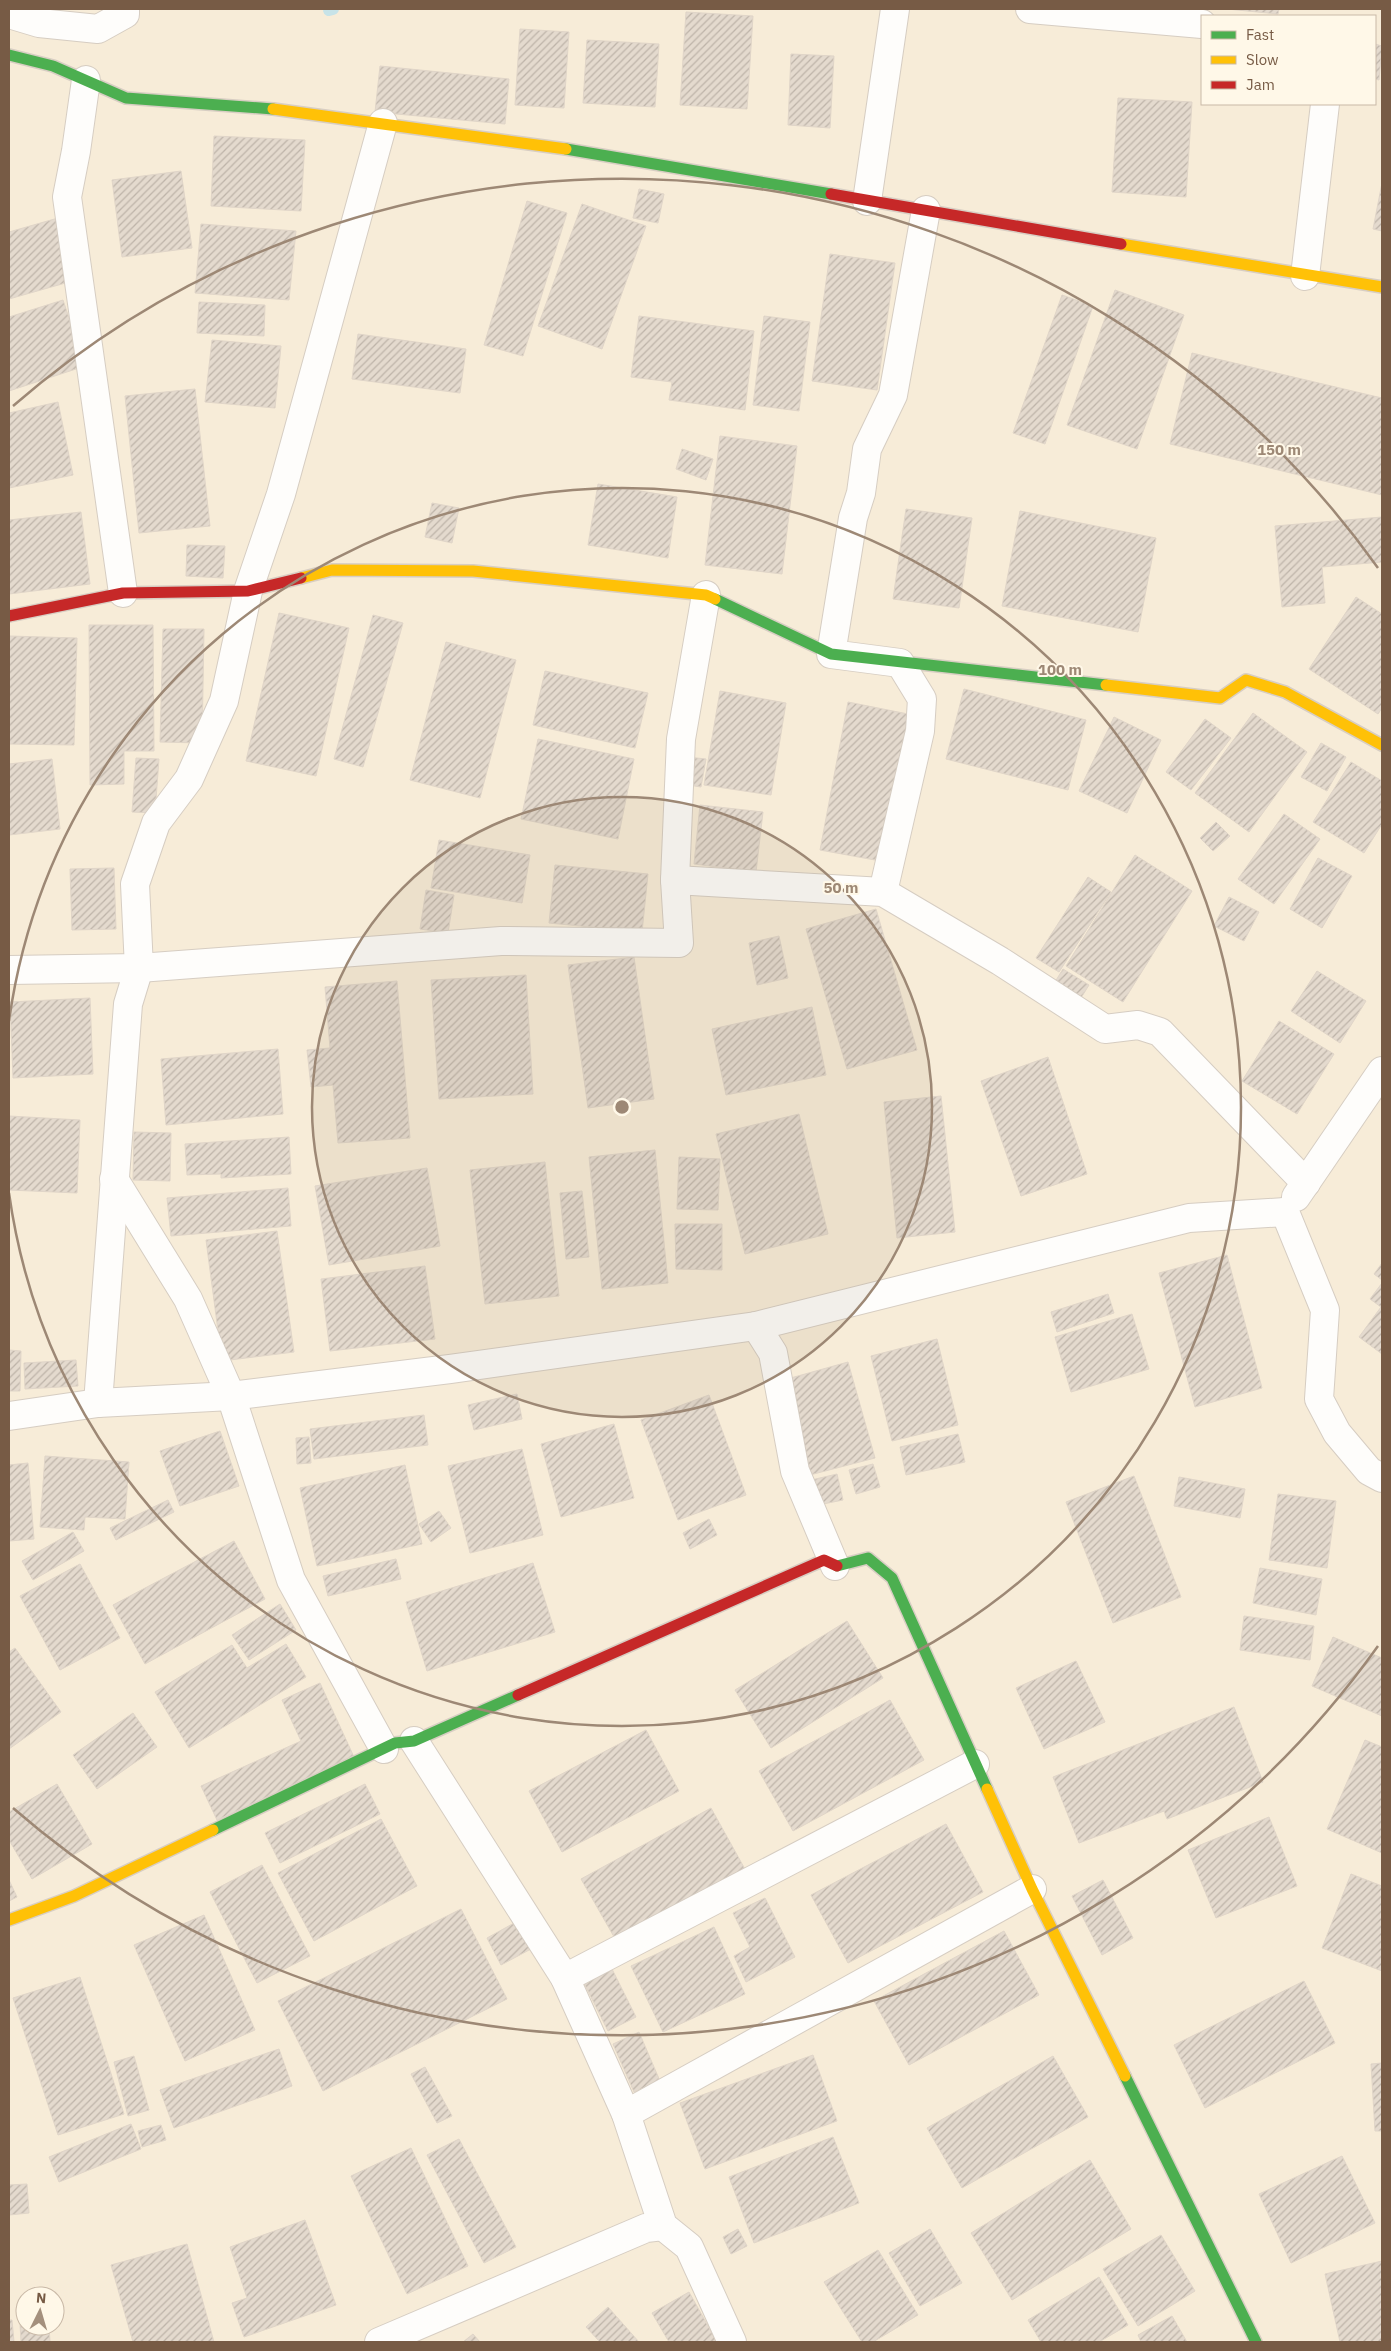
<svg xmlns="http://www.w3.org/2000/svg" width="1391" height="2351" viewBox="0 0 1391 2351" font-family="'IBM Plex Sans',sans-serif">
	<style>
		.residential { fill: #f7ecd8; fill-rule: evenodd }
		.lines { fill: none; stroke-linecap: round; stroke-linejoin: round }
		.stream { stroke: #c7e3e8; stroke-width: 12 }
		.building { fill: url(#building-hatch); stroke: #e0d5c8 }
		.street-casing { stroke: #d6cdc2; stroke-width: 30 }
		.fast-casing { stroke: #d8cec3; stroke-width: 14 }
		.slow-casing { stroke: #d8cec3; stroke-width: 14 }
		.jam-casing { stroke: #d8cec3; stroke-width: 14 }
		.street { stroke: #fefdfb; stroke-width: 28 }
		.fast { stroke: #4caf50; stroke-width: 11 }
		.slow { stroke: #ffc107; stroke-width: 11 }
		.jam { stroke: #c62828; stroke-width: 11 }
		.ring { fill: none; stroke: #9d8875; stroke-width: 2.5 }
		.centre { fill: #9d8875; stroke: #fff8e8; stroke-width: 2.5 }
		.ring-label { font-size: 15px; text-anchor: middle; font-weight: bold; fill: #9d8875; stroke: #fff8e8; stroke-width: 4; stroke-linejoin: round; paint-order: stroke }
	</style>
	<defs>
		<pattern id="building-hatch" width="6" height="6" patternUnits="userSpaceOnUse" patternTransform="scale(1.25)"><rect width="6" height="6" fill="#e4dace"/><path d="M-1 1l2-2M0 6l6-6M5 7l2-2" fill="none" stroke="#beb4a9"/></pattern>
	</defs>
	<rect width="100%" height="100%" fill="#f7f2e6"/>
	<path class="residential" d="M9,9h1373v2333h-1373zM1202,16h173v88h-173zM25,2296h30v30h-30z"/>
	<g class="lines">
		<polyline class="stream" points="329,10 333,9"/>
	</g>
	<g class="building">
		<polygon points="1227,9 1279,9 1278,14"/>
		<polygon points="686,12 753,16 747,109 680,105"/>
		<polygon points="520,29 569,32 564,108 515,105"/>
		<polygon points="587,40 659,44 655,107 583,103"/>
		<polygon points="1375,44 1382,46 1379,80 1375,79"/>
		<polygon points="791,54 834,56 830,128 788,125"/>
		<polygon points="380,66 509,79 505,124 375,112"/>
		<polygon points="1118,98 1192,102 1186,197 1112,192"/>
		<polygon points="214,136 305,140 301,211 211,206"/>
		<polygon points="181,171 192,248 122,257 112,180"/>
		<polygon points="1382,183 1382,231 1373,229"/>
		<polygon points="639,189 664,194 658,223 633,218"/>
		<polygon points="527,201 567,213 523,356 484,345"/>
		<polygon points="582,204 646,226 602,349 538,326"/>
		<polygon points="58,218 76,280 9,299 9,232"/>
		<polygon points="201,224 296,231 289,300 195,293"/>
		<polygon points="830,254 895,263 877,390 812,381"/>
		<polygon points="1115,290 1184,315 1137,449 1067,425"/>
		<polygon points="1062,295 1093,306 1045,444 1013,433"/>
		<polygon points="63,300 85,366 9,391 9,317"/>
		<polygon points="199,302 265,305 264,336 197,333"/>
		<polygon points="639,316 754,331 745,410 669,400 672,382 631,377"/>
		<polygon points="764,316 810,322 799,411 753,405"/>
		<polygon points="358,334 466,349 460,393 352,379"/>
		<polygon points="212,340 281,346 275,408 205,402"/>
		<polygon points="1192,353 1382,398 1382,495 1170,444"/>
		<polygon points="195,389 210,526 139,533 125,396"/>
		<polygon points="58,402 73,475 9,488 9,413"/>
		<polygon points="720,436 797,446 782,574 705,565"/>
		<polygon points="682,449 713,459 706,480 676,469"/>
		<polygon points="598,484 677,497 668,558 588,545"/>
		<polygon points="432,503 459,508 452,543 425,537"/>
		<polygon points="906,509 972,518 959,608 893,599"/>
		<polygon points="1020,511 1156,538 1138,632 1002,606"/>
		<polygon points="81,512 90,584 9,594 9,520"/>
		<polygon points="1382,517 1382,562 1322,567 1325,603 1282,607 1275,526"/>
		<polygon points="187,545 225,546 223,578 186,576"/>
		<polygon points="1356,597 1382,614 1382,708 1378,714 1309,669"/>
		<polygon points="279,613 349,628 316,776 246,761"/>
		<polygon points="373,615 403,623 363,767 334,759"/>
		<polygon points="89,625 153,625 154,751 124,751 124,784 90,785"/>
		<polygon points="163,629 204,629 202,743 160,742"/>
		<polygon points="9,636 77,638 74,745 9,744"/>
		<polygon points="446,642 516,660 480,798 410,780"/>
		<polygon points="545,671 648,693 635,748 533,725"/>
		<polygon points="964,689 1086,720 1068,790 946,759"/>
		<polygon points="720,691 786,703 771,795 704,785"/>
		<polygon points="848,702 913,715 886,862 820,850"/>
		<polygon points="1253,713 1307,752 1249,832 1195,793"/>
		<polygon points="1114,717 1161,740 1127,813 1079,791"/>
		<polygon points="1205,719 1231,738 1191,790 1166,772"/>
		<polygon points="538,739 634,759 618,839 521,819"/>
		<polygon points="1321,743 1346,757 1327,791 1301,777"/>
		<polygon points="687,757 706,759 701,787 682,784"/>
		<polygon points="136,758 159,759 155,813 132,812"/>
		<polygon points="52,759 60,829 9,835 9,764"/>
		<polygon points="1351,762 1382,781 1382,824 1364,853 1313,822"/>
		<polygon points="700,805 763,812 756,872 694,864"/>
		<polygon points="1284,814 1320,839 1274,904 1238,879"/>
		<polygon points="1216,822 1230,836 1213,851 1200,838"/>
		<polygon points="439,840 530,855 522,903 431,888"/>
		<polygon points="1135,855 1192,891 1123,1002 1066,966"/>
		<polygon points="1318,858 1352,876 1322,928 1290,909"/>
		<polygon points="555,865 648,874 642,932 549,923"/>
		<polygon points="114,868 116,929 72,930 70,869"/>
		<polygon points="1088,877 1111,892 1059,972 1036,958"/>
		<polygon points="426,890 454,895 448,933 420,929"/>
		<polygon points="1229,897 1259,912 1244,941 1214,926"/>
		<polygon points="876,909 917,1050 847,1069 806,929"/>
		<polygon points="779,936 788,978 757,985 749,943"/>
		<polygon points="634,957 654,1099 588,1108 568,965"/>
		<polygon points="1063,969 1089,985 1076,1006 1050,990"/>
		<polygon points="1317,971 1366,1001 1340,1043 1291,1011"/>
		<polygon points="526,975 533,1094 439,1099 431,980"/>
		<polygon points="397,981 410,1138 338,1143 333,1085 311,1087 307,1050 330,1048 325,987"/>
		<polygon points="90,998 93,1074 13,1078 10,1002"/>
		<polygon points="812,1007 826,1075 726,1095 712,1029"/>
		<polygon points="1279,1021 1334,1054 1297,1114 1242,1081"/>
		<polygon points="278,1049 283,1114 166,1125 161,1059"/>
		<polygon points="1048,1057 1087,1174 1021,1196 981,1081"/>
		<polygon points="941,1096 955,1232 897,1238 884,1102"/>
		<polygon points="799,1114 828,1234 745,1254 716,1134"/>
		<polygon points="9,1116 80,1120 77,1193 9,1190"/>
		<polygon points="134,1132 171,1133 170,1181 133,1180"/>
		<polygon points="289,1137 291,1174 221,1178 221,1174 187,1175 185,1144"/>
		<polygon points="655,1150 668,1283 602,1289 589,1157"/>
		<polygon points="679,1157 720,1159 718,1210 677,1209"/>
		<polygon points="545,1162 559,1296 485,1304 470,1170"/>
		<polygon points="427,1168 440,1246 329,1265 315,1186"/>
		<polygon points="288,1188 291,1226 171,1236 167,1198"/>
		<polygon points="582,1191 589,1257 566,1259 560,1193"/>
		<polygon points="675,1224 722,1224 722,1270 676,1269"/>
		<polygon points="277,1231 294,1352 222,1361 206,1240"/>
		<polygon points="1227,1255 1262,1388 1195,1407 1159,1273"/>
		<polygon points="1382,1263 1382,1280 1374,1274"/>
		<polygon points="425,1266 435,1339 330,1351 321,1279"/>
		<polygon points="1382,1283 1382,1354 1359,1337 1381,1307 1370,1299"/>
		<polygon points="1108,1294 1114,1313 1057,1332 1051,1312"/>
		<polygon points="1132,1314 1149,1369 1071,1392 1055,1337"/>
		<polygon points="937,1339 958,1425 892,1441 871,1356"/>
		<polygon points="9,1350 21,1351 20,1391 9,1391"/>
		<polygon points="76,1360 78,1386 25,1389 24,1363"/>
		<polygon points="848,1362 875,1458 806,1476 780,1381"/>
		<polygon points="517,1394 522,1419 474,1430 468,1405"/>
		<polygon points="709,1395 746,1495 678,1520 641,1420"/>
		<polygon points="424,1415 428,1445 314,1459 310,1429"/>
		<polygon points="614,1424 634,1498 561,1517 541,1444"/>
		<polygon points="220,1431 239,1486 180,1506 160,1451"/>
		<polygon points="958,1434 965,1462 906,1475 900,1447"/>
		<polygon points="309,1437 311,1463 297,1464 296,1438"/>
		<polygon points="522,1449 543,1535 470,1553 448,1466"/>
		<polygon points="45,1456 129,1462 125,1519 85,1517 84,1530 40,1527"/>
		<polygon points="28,1463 34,1539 9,1541 9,1465"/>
		<polygon points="873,1464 880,1487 856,1494 849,1470"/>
		<polygon points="405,1465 422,1544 317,1566 300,1488"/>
		<polygon points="837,1474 843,1500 813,1506 807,1481"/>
		<polygon points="1134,1476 1181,1597 1113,1623 1066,1502"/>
		<polygon points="1179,1477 1245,1489 1240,1518 1174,1506"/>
		<polygon points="1278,1494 1336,1501 1327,1568 1269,1560"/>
		<polygon points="168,1500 174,1512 116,1540 110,1528"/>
		<polygon points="439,1511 451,1528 431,1542 419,1524"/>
		<polygon points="709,1519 717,1535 690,1549 683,1533"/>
		<polygon points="73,1532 84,1551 33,1580 22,1561"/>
		<polygon points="234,1541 265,1599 145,1664 113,1605"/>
		<polygon points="396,1559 401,1579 328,1596 323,1576"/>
		<polygon points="533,1563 555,1632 427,1671 406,1602"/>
		<polygon points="80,1564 120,1638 60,1670 20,1596"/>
		<polygon points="1260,1568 1322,1579 1316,1615 1253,1603"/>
		<polygon points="280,1604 296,1630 249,1660 232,1635"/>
		<polygon points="1244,1616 1314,1626 1310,1660 1240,1650"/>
		<polygon points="847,1621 883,1678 771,1748 735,1690"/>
		<polygon points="1333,1637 1382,1658 1382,1716 1312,1686"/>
		<polygon points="286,1644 306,1677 189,1748 155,1692 232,1645 247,1668"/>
		<polygon points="15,1648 61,1712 9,1749 9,1652"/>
		<polygon points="1076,1661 1105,1722 1044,1749 1016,1688"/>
		<polygon points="320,1683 354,1757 217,1820 201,1786 301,1741 282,1700"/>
		<polygon points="890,1700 924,1760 793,1831 759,1771"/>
		<polygon points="1234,1707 1263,1782 1167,1819 1164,1811 1079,1843 1053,1777"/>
		<polygon points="133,1713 157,1747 97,1789 73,1755"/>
		<polygon points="646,1730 679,1791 562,1852 529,1791"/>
		<polygon points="1365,1740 1382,1747 1382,1853 1327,1829"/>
		<polygon points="57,1784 92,1844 32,1879 9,1840 9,1812"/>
		<polygon points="365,1784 380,1814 280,1863 265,1833"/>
		<polygon points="711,1808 746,1871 617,1942 581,1879"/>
		<polygon points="1269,1817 1297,1886 1216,1918 1188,1850"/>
		<polygon points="381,1819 417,1886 314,1941 278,1873"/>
		<polygon points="946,1824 983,1892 848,1963 811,1895"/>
		<polygon points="262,1865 310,1956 257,1983 210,1892"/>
		<polygon points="1351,1874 1382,1886 1382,1971 1322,1948"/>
		<polygon points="9,1880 17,1897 9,1901"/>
		<polygon points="1103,1880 1133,1938 1102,1955 1072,1896"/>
		<polygon points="765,1898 795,1957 746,1982 734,1956 750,1947 733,1913"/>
		<polygon points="461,1909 507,1999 323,2091 278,2001"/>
		<polygon points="204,1915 255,2030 185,2061 134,1945"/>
		<polygon points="516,1922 531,1949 501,1965 487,1938"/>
		<polygon points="714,1927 745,1994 663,2032 631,1966"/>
		<polygon points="1004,1931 1039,1995 909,2065 874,2001"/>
		<polygon points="612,1969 636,2017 608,2031 584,1983"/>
		<polygon points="80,1977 124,2114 58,2135 13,1998"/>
		<polygon points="1304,1981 1335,2043 1205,2108 1174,2045"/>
		<polygon points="639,2032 660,2081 634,2092 613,2044"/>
		<polygon points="279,2049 292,2086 174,2128 160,2090"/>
		<polygon points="813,2055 837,2121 705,2169 680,2103"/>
		<polygon points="134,2056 149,2110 128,2116 114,2062"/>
		<polygon points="1053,2056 1088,2117 962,2188 927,2128"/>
		<polygon points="1382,2063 1382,2131 1375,2131 1371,2064"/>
		<polygon points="425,2067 452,2116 437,2123 411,2074"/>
		<polygon points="131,2124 141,2149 59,2182 49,2157"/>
		<polygon points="161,2125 166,2140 142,2147 138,2131"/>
		<polygon points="833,2137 859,2203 754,2243 729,2177"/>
		<polygon points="459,2139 516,2247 484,2263 427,2155"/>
		<polygon points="411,2148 468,2266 407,2294 351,2176"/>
		<polygon points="1342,2156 1375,2223 1291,2263 1259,2194"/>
		<polygon points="1090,2160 1131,2229 1012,2300 971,2233"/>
		<polygon points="27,2184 29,2213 9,2215 9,2185"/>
		<polygon points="305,2220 336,2305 244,2337 232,2303 247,2298 230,2247"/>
		<polygon points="738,2229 747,2246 731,2254 723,2237"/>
		<polygon points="930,2229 962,2283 920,2306 889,2253"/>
		<polygon points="1161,2235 1195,2291 1138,2326 1103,2269"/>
		<polygon points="187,2244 214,2342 133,2342 111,2265"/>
		<polygon points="878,2250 918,2315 873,2342 862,2342 824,2282"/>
		<polygon points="1382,2261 1382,2342 1340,2342 1325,2274"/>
		<polygon points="1099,2277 1128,2325 1099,2342 1041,2342 1028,2320"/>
		<polygon points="689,2292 717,2342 669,2342 652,2313"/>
		<polygon points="608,2307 639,2342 600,2342 586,2327"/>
		<polygon points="1172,2316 1187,2342 1141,2342 1138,2335"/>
		<polygon points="9,2320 12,2320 14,2342 9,2342"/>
		<polygon points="25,2322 25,2326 49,2326 50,2342 21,2342 20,2323"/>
		<polygon points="473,2334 480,2342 463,2342"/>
	</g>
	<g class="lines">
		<defs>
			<g id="street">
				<polyline points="1030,9 1202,24"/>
				<polyline points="9,14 39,23 98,29 125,14 125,9"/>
				<polyline points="86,80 76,151 67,197 123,593"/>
				<polyline points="867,201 895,9"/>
				<polyline points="1305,276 1325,104"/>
				<polyline points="675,880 883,892 1000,961 1105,1029 1138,1025 1160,1032 1306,1183"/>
				<polyline points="883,892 920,731 922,699 900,663 831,654 853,518 861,493 867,449 893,395 926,210"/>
				<polyline points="9,970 139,968 501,941 679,943 675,880 681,739 706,595"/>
				<polyline points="114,1179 188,1299 231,1396 291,1580 384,1749"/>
				<polyline points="1296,1197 1382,1071"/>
				<polyline points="1285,1212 1325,1310 1319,1399 1337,1433 1369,1471 1382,1478"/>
				<polyline points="756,1326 773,1353 795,1471 835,1566"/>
				<polyline points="98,1403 128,1004 139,968 135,884 156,823 189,779 224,701 248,591 281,494 383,123"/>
				<polyline points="9,1416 98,1403 231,1396 450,1369 756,1326 1189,1218 1285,1212"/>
				<polyline points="414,1741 565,1978 626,2114 663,2226 689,2247 732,2342"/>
				<polyline points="565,1978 975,1764"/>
				<polyline points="626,2114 1032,1889"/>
				<polyline points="379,2342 646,2228 663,2226"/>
			</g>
			<g id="fast">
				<polyline points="9,55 53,66 126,98 273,109"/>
				<polyline points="566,149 831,194"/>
				<polyline points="715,599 831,654 1106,685"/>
				<polyline points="837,1566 868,1558 892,1578 987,1789"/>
				<polyline points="213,1830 395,1743 414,1741 518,1695"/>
				<polyline points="1125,2076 1256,2342"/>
			</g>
			<g id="slow">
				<polyline points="273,109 566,149"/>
				<polyline points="1121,244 1382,287"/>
				<polyline points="301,578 332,570 473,571 706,595 715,599"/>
				<polyline points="1106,685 1220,698 1246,680 1285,692 1382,745"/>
				<polyline points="987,1789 1032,1889 1125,2076"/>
				<polyline points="9,1920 74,1896 213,1830"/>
			</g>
			<g id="jam">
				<polyline points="831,194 1121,244"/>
				<polyline points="9,616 123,593 248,591 301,578"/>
				<polyline points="518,1695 824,1560 837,1566"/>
			</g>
		</defs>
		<use href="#street" class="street-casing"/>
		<use href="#fast" class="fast-casing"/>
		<use href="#slow" class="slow-casing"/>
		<use href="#jam" class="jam-casing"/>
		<use href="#street" class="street"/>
		<use href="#fast" class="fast"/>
		<use href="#slow" class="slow"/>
		<use href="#jam" class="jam"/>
	</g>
	<circle cx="622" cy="1107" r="310" fill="#9d8875" fill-opacity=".12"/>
	<g class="ring">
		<circle cx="622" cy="1107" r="310"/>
		<path d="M9 1021A619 619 0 1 1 9 1193"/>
		<path d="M1378 1646A929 929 0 0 1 13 1808M13 406A929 929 0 0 1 1378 568"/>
	</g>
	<circle cx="622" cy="1107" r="8" class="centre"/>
	<g class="ring-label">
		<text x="1279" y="455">150 m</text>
		<text x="1060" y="675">100 m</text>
		<text x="841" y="893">50 m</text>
	</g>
	<rect width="1391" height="2351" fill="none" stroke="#775b45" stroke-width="20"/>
	<rect x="1201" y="15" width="175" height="90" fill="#fff8e8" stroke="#c9b9a7"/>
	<rect x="1211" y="31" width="25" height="8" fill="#4caf50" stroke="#c9b9a7"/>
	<text x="1246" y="40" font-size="15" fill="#775b45">Fast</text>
	<rect x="1211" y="56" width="25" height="8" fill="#ffc107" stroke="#c9b9a7"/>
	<text x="1246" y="65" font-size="15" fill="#775b45">Slow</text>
	<rect x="1211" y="81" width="25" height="8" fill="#c62828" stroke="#c9b9a7"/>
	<text x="1246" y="90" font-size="15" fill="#775b45">Jam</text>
	<g transform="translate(40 2311) rotate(5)"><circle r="24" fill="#fff8e8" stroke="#c9b9a7"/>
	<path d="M0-4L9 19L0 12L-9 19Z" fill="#a4907d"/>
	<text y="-8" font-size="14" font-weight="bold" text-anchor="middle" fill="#775b45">N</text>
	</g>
</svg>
